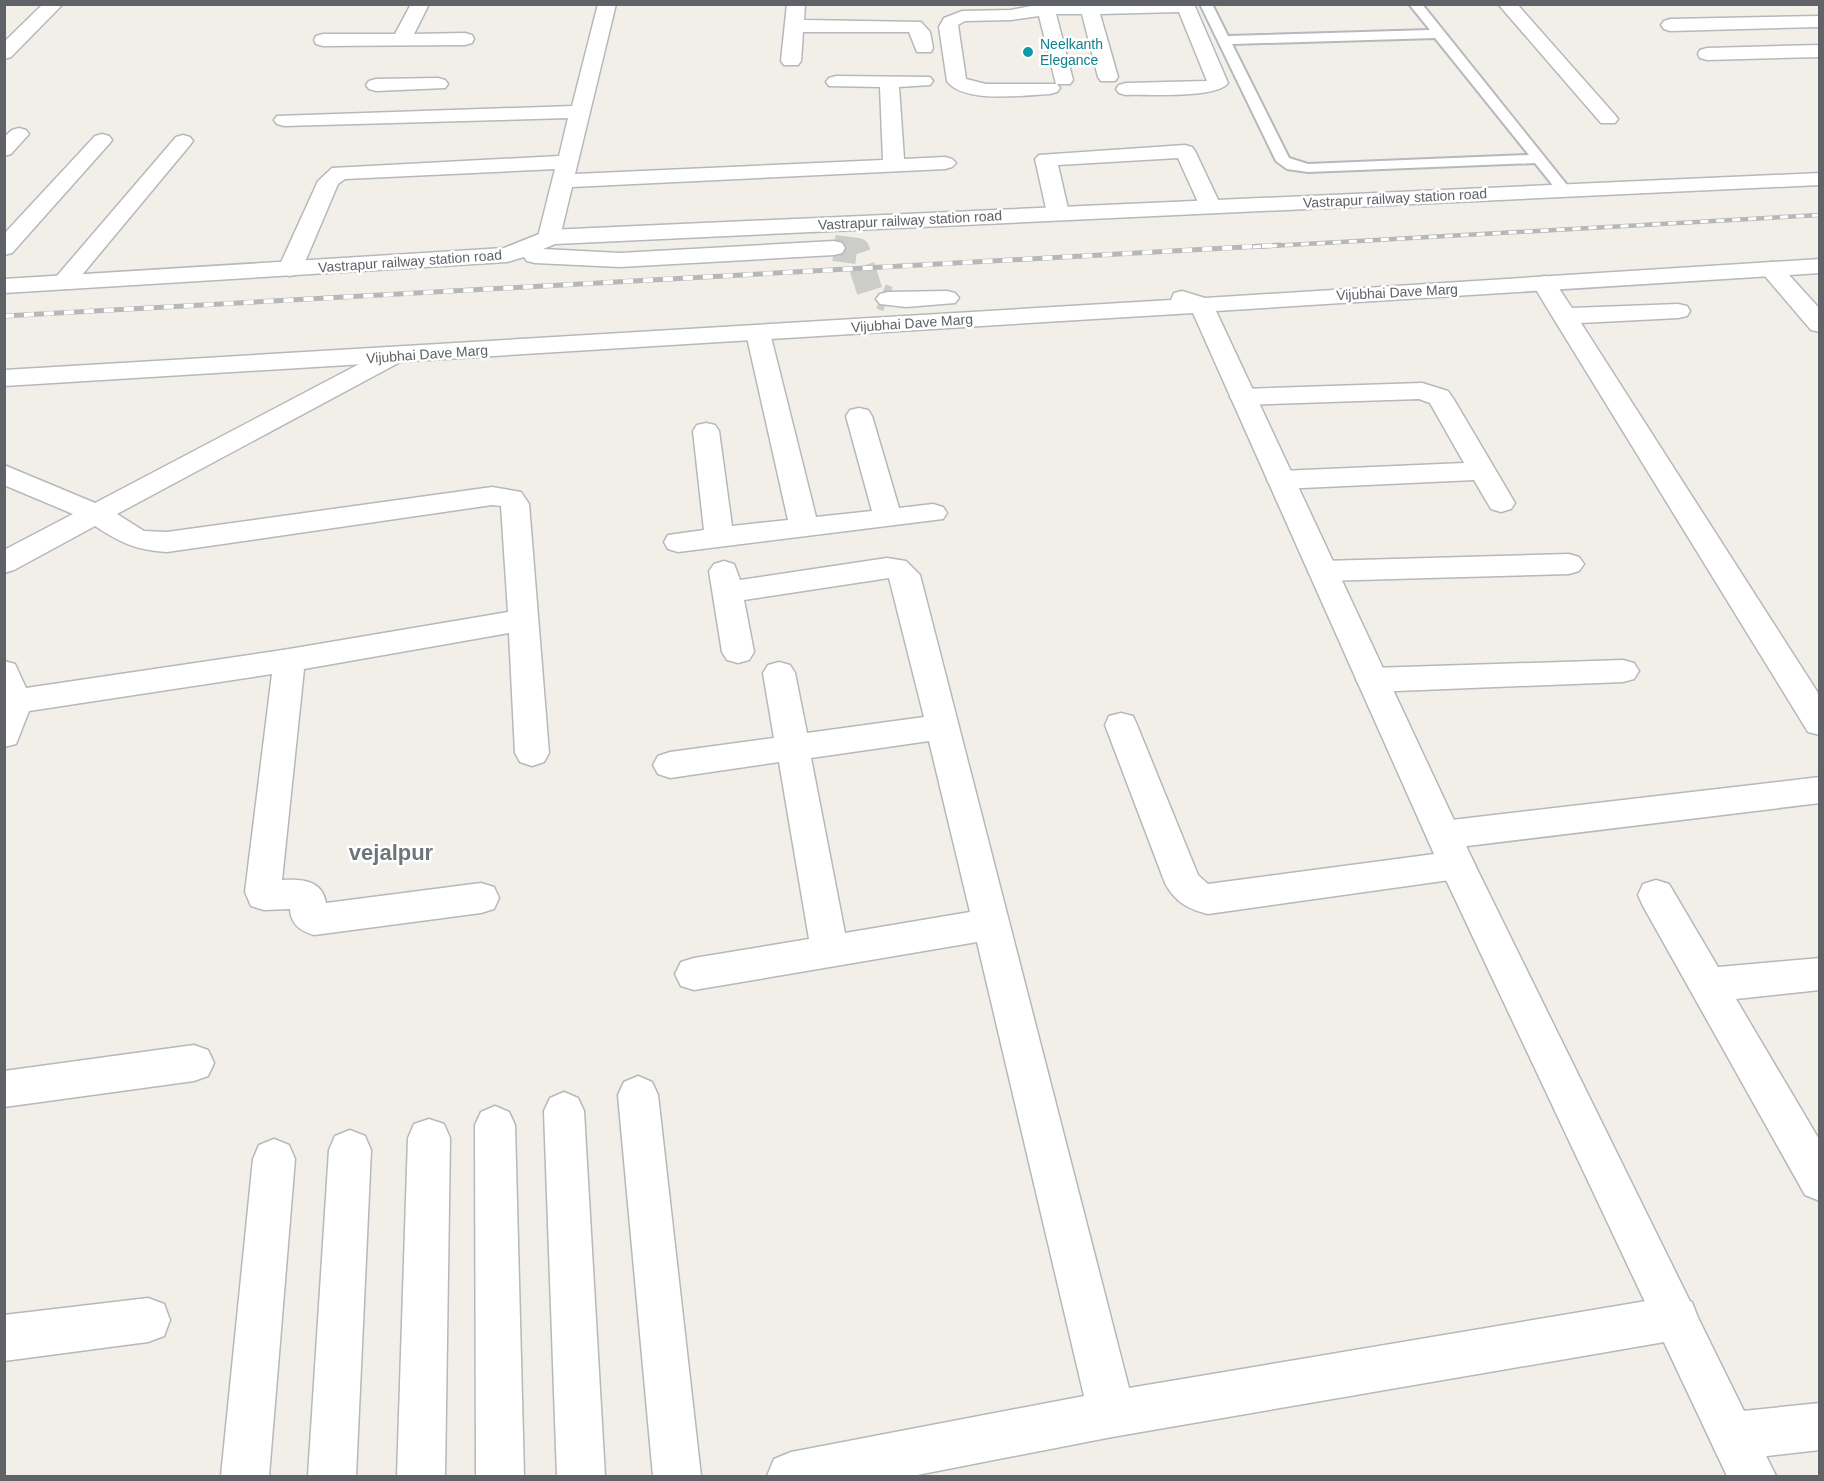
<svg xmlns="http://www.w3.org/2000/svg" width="1824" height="1481" viewBox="0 0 1824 1481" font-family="Helvetica,sans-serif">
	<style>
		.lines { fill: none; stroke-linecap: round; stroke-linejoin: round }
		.tertiary-tunnel { stroke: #ccccc8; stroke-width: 26; stroke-dasharray: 26 13; stroke-linecap: butt }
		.service-casing { stroke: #b5b8bc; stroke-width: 4 }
		.minor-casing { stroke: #b5b8bc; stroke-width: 3 }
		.tertiary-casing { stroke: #b5b8bc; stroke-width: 3 }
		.service { fill: #fff; fill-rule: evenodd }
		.minor { fill: #fff; fill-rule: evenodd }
		.tertiary { fill: #fff; fill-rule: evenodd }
		.rail-far1-casing { stroke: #b6b7b8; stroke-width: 4.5 }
		.rail-casing { stroke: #b6b7b8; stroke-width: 5 }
		.rail-far1 { stroke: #fff; stroke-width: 3; stroke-dasharray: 8; stroke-linecap: butt }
		.rail { stroke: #fff; stroke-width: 4; stroke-dasharray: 10; stroke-linecap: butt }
		.culture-dot { fill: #0f9aa8; stroke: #fff; stroke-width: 2 }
		.labels { text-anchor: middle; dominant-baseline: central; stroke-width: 5; stroke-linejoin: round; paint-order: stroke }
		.far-culture-label { font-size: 14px; fill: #0d838f; stroke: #fff; text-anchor: start }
		.far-street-label { font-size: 14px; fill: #5f6368; stroke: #fff }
		.district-label { font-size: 22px; font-weight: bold; fill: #70757a; stroke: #fff }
	</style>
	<rect width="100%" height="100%" fill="#f1efe8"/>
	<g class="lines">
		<polyline class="tertiary-tunnel" points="834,248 857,251 870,292 888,299"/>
		<defs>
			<path id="service" d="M1200,4h12l16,32 202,-6 -21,-26h13l149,186 -2,3h-10l-24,-30 -227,9 -21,-3 -11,-8zM1435,38l94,117 -221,9 -19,-6 -57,-114z"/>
			<g id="minor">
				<polygon points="43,4 63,4 11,57 4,59 4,42"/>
				<polygon points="411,4 429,4 414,34 465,33 472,35 474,39 472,43 465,45 323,46 316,44 314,40 316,36 323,34 395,34"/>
				<polygon points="598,4 616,4 575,174 883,160 880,87 829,86 826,82 829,78 836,76 930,77 933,81 930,85 899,87 904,159 945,157 952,159 956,163 952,167 945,169 572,187 560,237 557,242 549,244 541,242 538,237 555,169 345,179 338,184 302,269 298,274 290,276 282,274 278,269 318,181 332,168 559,156 568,118 284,126 277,124 274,120 277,116 572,106"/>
				<polygon points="787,4 805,4 804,20 921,22 930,32 933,48 931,52 917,52 909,32 803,32 801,61 798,65 784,65 781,61"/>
				<path d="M1041,4h153l34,79c-11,16 -81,11 -102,12l-7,-2 -3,-4 3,-4 7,-2 81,-2 -28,-69 -79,2 18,63 -3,4h-14l-3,-4 -16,-63h-26l17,66 -3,4h-13l3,4 -3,4 -7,2c-25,1 -87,10 -103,-13l-8,-54 5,-9 18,-7 49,-1zM1039,16l17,68h-70l-20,-5 -8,-54 7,-4 46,-1z"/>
				<polygon points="1498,4 1517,4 1615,115 1618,119 1615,123 1601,123"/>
				<polygon points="1820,16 1820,27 1670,31 1664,29 1661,25 1664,21 1670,19"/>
				<polygon points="1820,45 1820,57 1707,60 1700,58 1698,54 1700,50 1707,48"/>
				<polygon points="438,78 445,80 448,84 445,88 376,91 369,89 366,85 369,81 376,79"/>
				<polygon points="19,128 26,130 29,134 11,154 4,156 4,137 12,130"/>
				<polygon points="102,134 109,136 112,140 109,144 12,253 4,255 4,234 95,136"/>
				<polygon points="183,135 190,137 193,141 190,145 72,287 64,289 56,287 52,282 56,277 176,137"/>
				<polygon points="1185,145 1192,147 1195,151 1221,206 1218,211 1210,213 1202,211 1178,158 1058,165 1069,213 1066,218 1058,220 1050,218 1047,213 1035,159 1039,155"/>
				<polygon points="1771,262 1779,264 1820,309 1820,332 1811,330 1759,269 1763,264"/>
				<polygon points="1544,276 1552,278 1572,308 1678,304 1687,306 1690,311 1687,316 1678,318 1581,323 1820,696 1820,735 1808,732 1552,316 1532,283 1536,278"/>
				<polygon points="758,326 767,328 770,333 816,517 872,511 846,416 850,410 859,408 868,410 872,416 899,508 933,504 943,507 947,513 943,519 678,552 668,549 664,542 668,535 704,530 693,431 697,425 706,423 715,425 719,431 732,526 788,520 746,333 749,328"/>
				<path d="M393,348l9,3 4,5 -4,5 -285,153 27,17 23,1 325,-45 29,5 8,12 20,249 -5,9 -12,4 -12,-4 -5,-9 -6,-120 -205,36 -22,211c20,-1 40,0 44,23l155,-20 13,4 5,11 -5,11 -13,4 -167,22c-13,-4 -23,-10 -24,-26l-26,1 -13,-4 -6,-14 27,-218 -243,37 -13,33 -12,3v-86l11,3 11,24 263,-39 219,-37 -7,-106 -9,-1 -325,47c-31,-2 -46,-9 -72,-26l-81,44 -10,3v-23l69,-36 -69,-29v-20l91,38 289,-152z"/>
				<polygon points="1422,383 1448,391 1453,398 1515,503 1511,509 1501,512 1491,509 1474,480 1281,489 1271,486 1267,480 1271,474 1281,471 1464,463 1430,403 1419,399 1243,405 1234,403 1230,397 1234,391 1243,389"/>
				<polygon points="1569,554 1579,557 1584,564 1579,571 1569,574 1323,581 1313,578 1308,571 1313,564 1323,561"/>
				<path d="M887,558l19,3 14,14 209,813 547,-92 16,6 6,16 -6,16 -16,6 -564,97 -200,39h-145l7,-17 17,-7 293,-56 -107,-454 -283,48 -13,-4 -6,-12 6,-12 13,-4 115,-19 -30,-177 -109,16 -12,-4 -5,-9 5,-9 12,-4 104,-14 -11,-65 5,-8 11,-3 11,3 5,8 12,60 117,-16 -35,-139 -145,22 10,52 -5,8 -11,3 -11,-3 -5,-8 -13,-81 5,-7 10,-3 10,3 6,16zM929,741l41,171 -125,21 -34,-175z"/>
				<polygon points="1623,660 1634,663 1639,671 1634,679 1623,682 1372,692 1361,688 1356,680 1361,672 1372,668"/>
				<path d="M1121,713l12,3 4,9 61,150 10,9 249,-33 13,4 5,10 -5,10 -13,4 -249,35c-20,-5 -33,-12 -43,-31l-60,-158 4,-9z"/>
				<polygon points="1820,777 1820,803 1443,849 1431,845 1426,835 1431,825 1443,821"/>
				<polygon points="1656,880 1669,884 1718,967 1820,958 1820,990 1736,999 1820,1141 1820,1201 1805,1195 1643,906 1638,895 1643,884"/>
				<polygon points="194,1045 208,1050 214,1063 208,1076 194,1081 4,1107 4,1071"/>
				<polygon points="638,1076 652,1082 658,1095 701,1476 653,1476 618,1095 624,1082"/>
				<polygon points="564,1092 578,1098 584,1111 605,1476 557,1476 544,1111 550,1098"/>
				<polygon points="495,1106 509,1112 515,1125 524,1476 476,1476 475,1125 481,1112"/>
				<polygon points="429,1119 444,1124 450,1138 445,1476 397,1476 408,1138 414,1124"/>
				<polygon points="350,1130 365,1136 371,1150 356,1476 308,1476 329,1150 335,1136"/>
				<polygon points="274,1139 289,1145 295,1159 269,1476 221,1476 253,1159 259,1145"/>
				<polygon points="148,1298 164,1304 170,1320 164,1336 148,1342 4,1361 4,1315"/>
				<polygon points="1820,1403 1820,1450 1733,1460 1716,1453 1709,1436 1716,1419 1733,1412"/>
			</g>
			<g id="tertiary">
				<polygon points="1820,173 1820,185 555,244 543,249 620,253 834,241 842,243 845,248 842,253 834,255 620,267 535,263 527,261 524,257 507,262 4,293 4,279 504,248 549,230"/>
				<polygon points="1820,259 1820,273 1216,311 1475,865 1776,1476 1727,1476 1439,865 1193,313 4,386 4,370 1171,300 1174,293 1182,291 1205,298"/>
				<polygon points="947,291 955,293 959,298 955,303 906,307 880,304 876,299 880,294 888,292"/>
			</g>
		</defs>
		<use href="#service" class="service-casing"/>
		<use href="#minor" class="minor-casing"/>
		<use href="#tertiary" class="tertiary-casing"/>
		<use href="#service" class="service"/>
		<use href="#minor" class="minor"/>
		<use href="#tertiary" class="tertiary"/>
		<defs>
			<polyline id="rail-far1" points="1253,247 1820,215"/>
			<polyline id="rail" points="4,316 1280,245"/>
		</defs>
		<use href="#rail-far1" class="rail-far1-casing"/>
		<use href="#rail" class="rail-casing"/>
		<use href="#rail-far1" class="rail-far1"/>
		<use href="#rail" class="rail"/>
	</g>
	<circle class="culture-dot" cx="1028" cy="52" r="6"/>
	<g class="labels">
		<g class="far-culture-label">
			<text x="1040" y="44">Neelkanth<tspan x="1040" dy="16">Elegance</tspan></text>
		</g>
		<g class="far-street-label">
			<text transform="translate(1395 198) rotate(-3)">Vastrapur railway station road</text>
			<text transform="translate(910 220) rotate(-3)">Vastrapur railway station road</text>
			<text transform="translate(410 261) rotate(-4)">Vastrapur railway station road</text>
			<text transform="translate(1397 292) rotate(-3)">Vijubhai Dave Marg</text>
			<text transform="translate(912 323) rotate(-4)">Vijubhai Dave Marg</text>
			<text transform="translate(427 354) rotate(-4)">Vijubhai Dave Marg</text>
		</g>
		<g class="district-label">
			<text x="391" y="852">vejalpur</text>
		</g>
	</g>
	<rect width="1824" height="1481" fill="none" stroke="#5f6368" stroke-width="12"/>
</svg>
